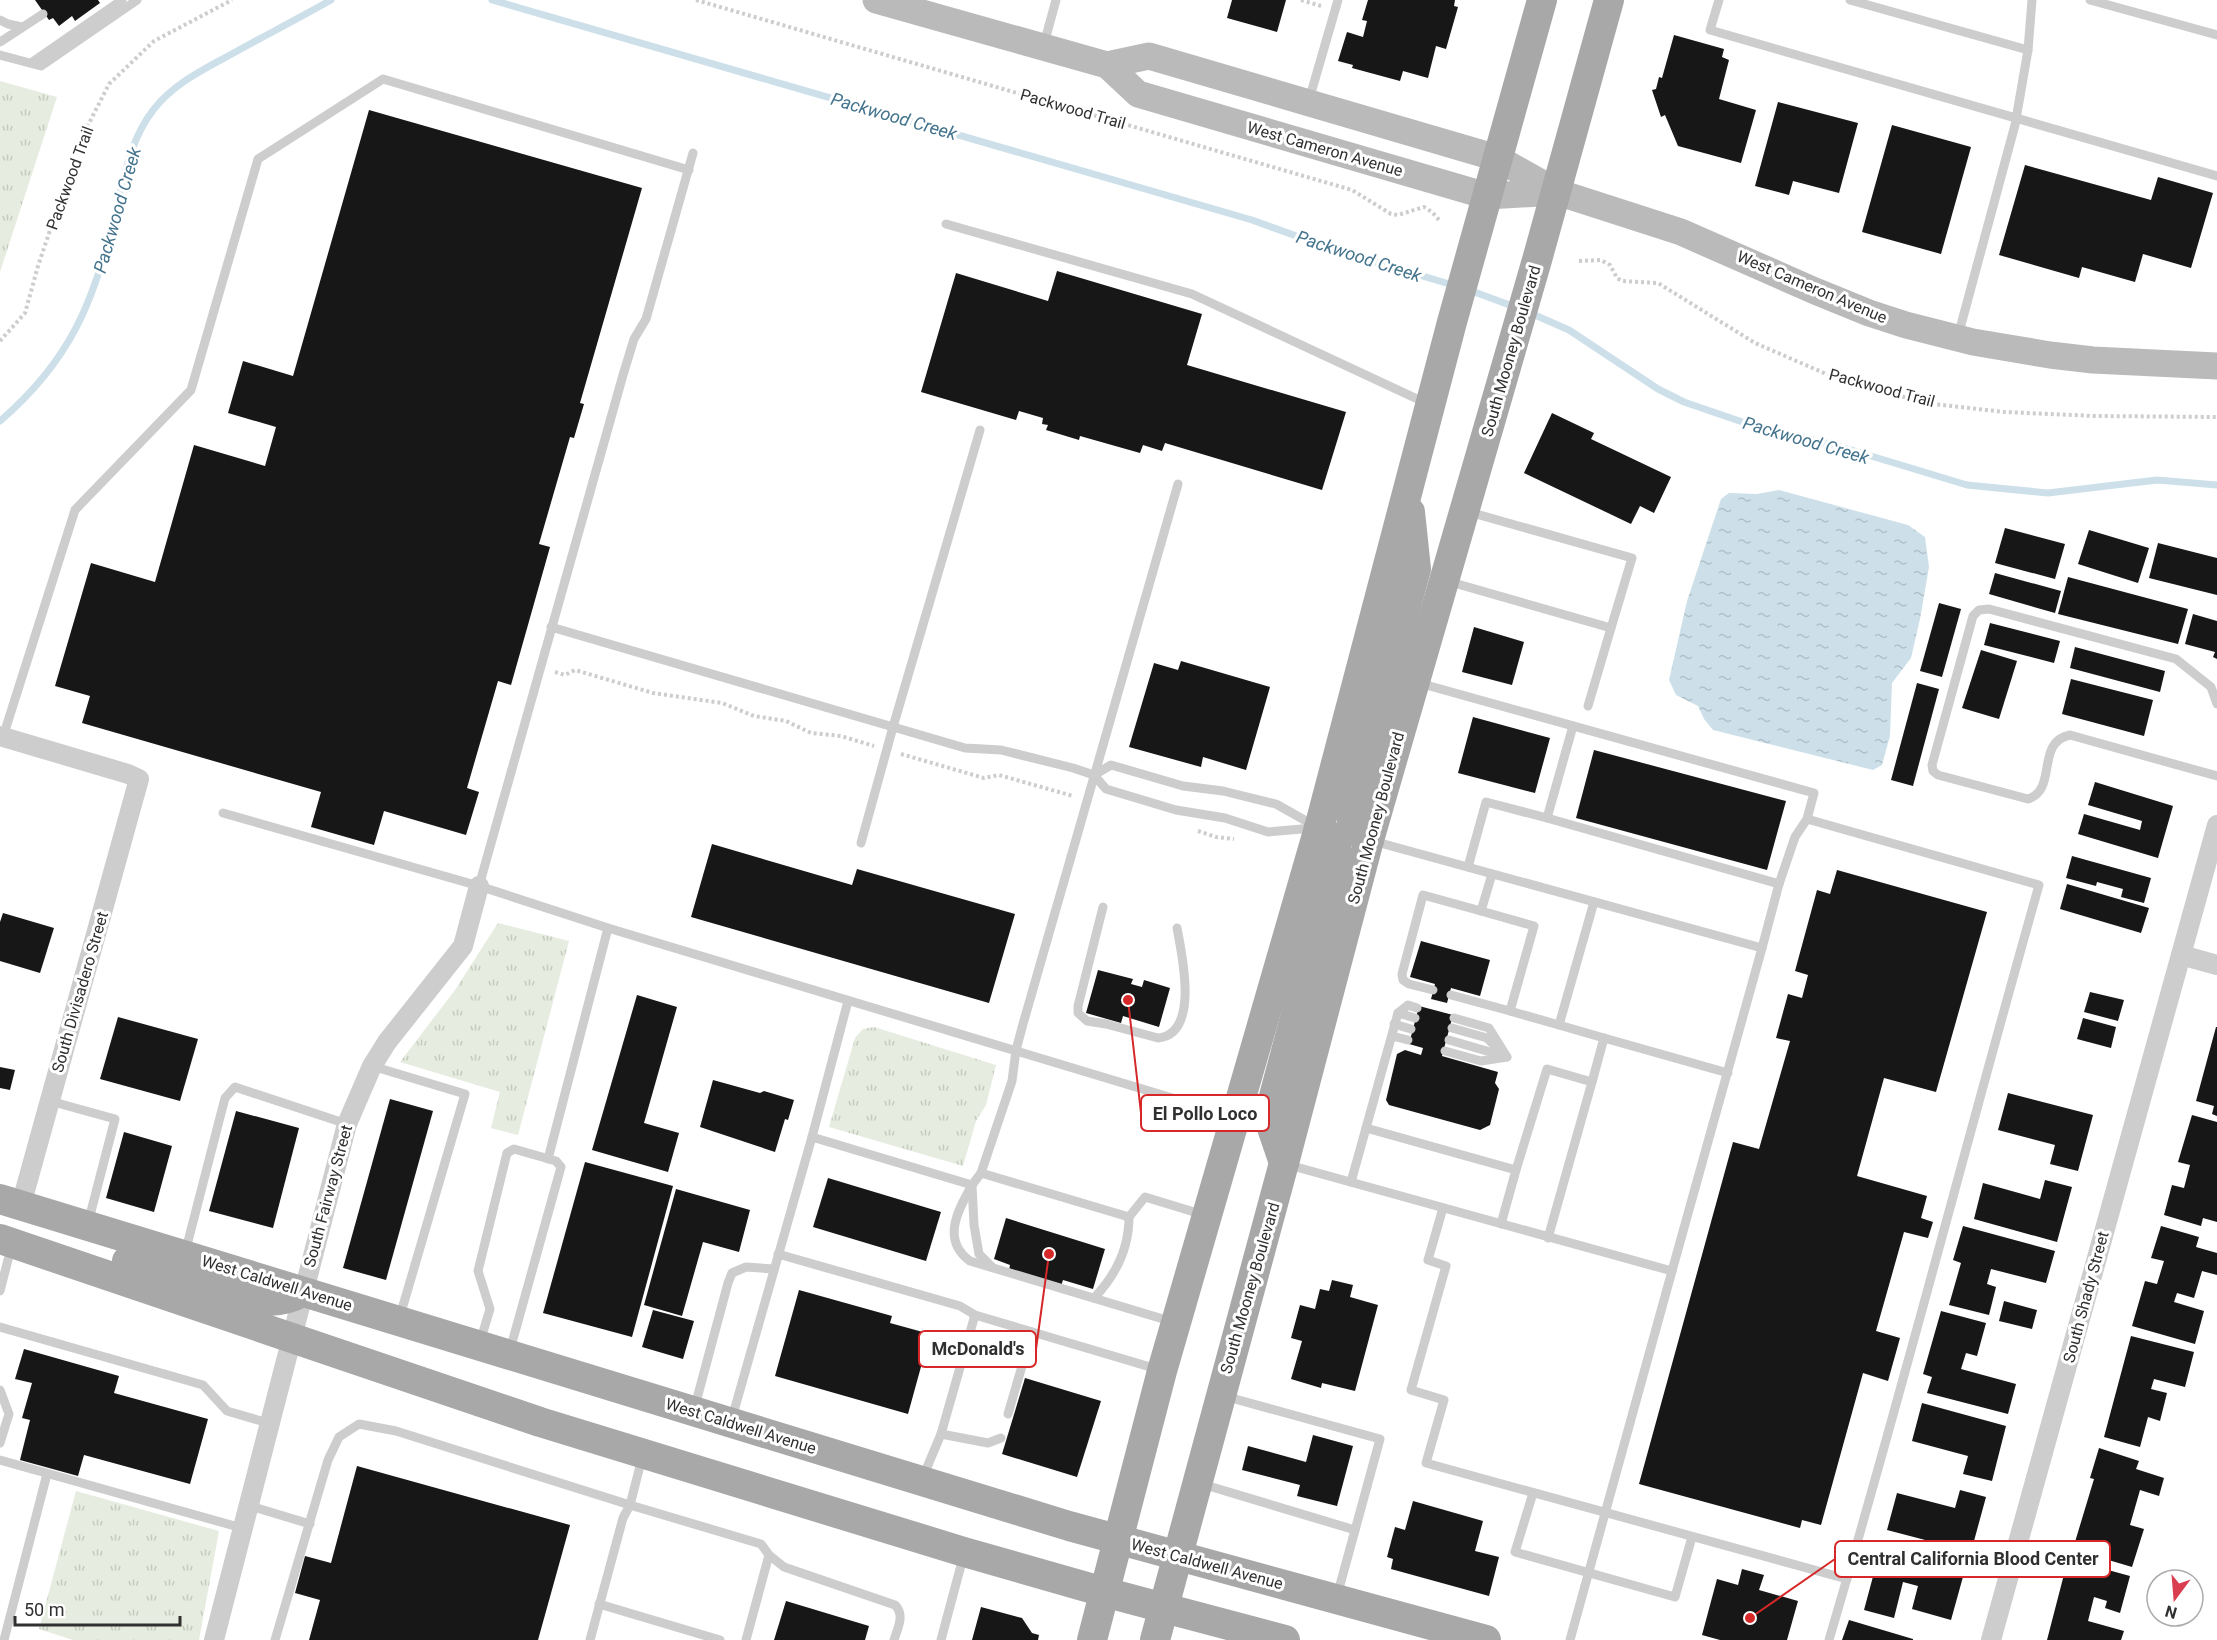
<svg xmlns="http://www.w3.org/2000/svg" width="2217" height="1640" viewBox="0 0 2217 1640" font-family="Roboto,sans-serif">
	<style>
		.grass { fill: url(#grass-tufts) }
		.water { fill: url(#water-ripples) }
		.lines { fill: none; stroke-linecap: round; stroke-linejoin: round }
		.stream { stroke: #cde0ea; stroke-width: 7 }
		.building { fill: #171717 }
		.path { stroke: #cdcdcd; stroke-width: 4; stroke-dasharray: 3 3; stroke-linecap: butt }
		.lane { stroke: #cdcdcd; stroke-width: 9 }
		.street { stroke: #cdcdcd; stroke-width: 20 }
		.secondary { stroke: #bababa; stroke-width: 27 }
		.primary { stroke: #a8a8a8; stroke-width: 30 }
		.labels { text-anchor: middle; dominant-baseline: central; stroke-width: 6; stroke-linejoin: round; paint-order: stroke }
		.street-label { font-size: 16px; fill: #303030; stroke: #fff }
		.water-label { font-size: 18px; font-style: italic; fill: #43738d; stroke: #fff }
		.leader { fill: none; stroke: #d62828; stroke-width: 2 }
		.callout-dot { fill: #d62828; stroke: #fff; stroke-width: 2 }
		.callout { fill: #fff; stroke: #d62828; stroke-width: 2 }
		.callout-label { font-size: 18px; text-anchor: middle; font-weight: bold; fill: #303030 }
	</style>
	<defs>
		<pattern id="grass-tufts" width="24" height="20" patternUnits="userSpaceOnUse" patternTransform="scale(1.5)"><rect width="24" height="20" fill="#e6ecdf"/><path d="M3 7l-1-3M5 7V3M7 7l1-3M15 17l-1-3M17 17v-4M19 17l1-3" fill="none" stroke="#c6cbc0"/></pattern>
		<pattern id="water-ripples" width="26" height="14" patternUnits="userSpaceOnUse" patternTransform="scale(1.5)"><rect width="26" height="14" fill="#cde0ea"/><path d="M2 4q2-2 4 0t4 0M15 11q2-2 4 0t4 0" fill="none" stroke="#b0c0c9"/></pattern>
	</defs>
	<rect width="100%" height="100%" fill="#fff"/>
	<g class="grass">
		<polygon points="0,81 57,97 0,272"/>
		<polygon points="498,923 569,941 518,1135 491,1128 500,1092 400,1062 455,990"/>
		<polygon points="874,1027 996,1065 986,1105 976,1121 963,1166 829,1127 855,1038 863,1029"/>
		<polygon points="76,1491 219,1531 199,1640 73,1640 39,1629"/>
	</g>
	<polygon class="water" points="1779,490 1908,525 1925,537 1929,567 1920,619 1911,658 1892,683 1890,736 1882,765 1873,770 1713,730 1704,719 1698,706 1676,695 1669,680 1687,601 1721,499 1729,493 1757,494"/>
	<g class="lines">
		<g class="stream">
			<polyline points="492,0 1252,220 1335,250 1456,286"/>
			<polyline points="1469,290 1515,307"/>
			<polyline points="1528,312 1569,330 1658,389 1684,402 1754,426 1838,446 1967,485 2048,493 2157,480 2217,485"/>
			<path d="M0,421c70,-60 94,-119 115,-206 9,-37 15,-76 39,-106 22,-28 55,-42 85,-59 31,-17 62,-33 92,-50"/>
		</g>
	</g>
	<g class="building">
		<polygon points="35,0 98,0 100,3 75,21 72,16 59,26 53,18 49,20"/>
		<polygon points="1232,0 1286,0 1277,32 1227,18"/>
		<polygon points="1368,0 1455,0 1454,6 1458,7 1446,49 1436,46 1428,78 1403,71 1400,81 1352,68 1353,65 1338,61 1347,32 1363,37 1367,21 1362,20"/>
		<polygon points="1674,35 1724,49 1722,57 1729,60 1719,99 1756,110 1741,163 1678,146 1665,115 1661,117 1652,90 1656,89 1659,77 1662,78"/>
		<polygon points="1778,102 1858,123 1839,193 1793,181 1789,195 1755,186"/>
		<polygon points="369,110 642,188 580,403 584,404 574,438 570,437 539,544 550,547 511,685 498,681 467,788 479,792 466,835 384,811 374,845 311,827 321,792 82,723 90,696 55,686 91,563 155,582 194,445 265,466 276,427 228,413 243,361 293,376"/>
		<polygon points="1892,125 1971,147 1941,254 1862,232"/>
		<polygon points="2025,165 2151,200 2158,177 2213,193 2191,268 2143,254 2135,282 2082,267 2079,278 1999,255"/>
		<polygon points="1057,271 1202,314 1187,365 1346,412 1322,490 1165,443 1162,451 1143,445 1140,453 1080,436 1079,440 1046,430 1048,425 1042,424 1043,418 1019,411 1016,420 921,392 956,273 1048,301"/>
		<polygon points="1552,413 1594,433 1591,439 1671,477 1654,513 1640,506 1631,524 1524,473"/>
		<polygon points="2005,528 2065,544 2055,579 1995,563"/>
		<polygon points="2089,530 2149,548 2138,583 2078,564"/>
		<polygon points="2158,543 2217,558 2217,595 2149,578"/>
		<polygon points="1995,573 2061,591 2055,613 1989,594"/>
		<polygon points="2068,577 2188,609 2178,644 2058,614"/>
		<polygon points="1939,603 1961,609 1942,677 1920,671"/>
		<polygon points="2193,614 2217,621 2217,659 2213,657 2215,652 2185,644"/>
		<polygon points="1990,623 2060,641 2054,663 1984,645"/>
		<polygon points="1474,627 1524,642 1512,685 1462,672"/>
		<polygon points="2075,647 2165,671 2160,692 2070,668"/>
		<polygon points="1981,650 2017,661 1999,719 1962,708"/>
		<polygon points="1181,661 1270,687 1246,770 1203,757 1201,767 1129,747 1154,663 1178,670"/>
		<polygon points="2071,679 2153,700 2144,736 2062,714"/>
		<polygon points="1917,683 1939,689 1913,786 1891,780"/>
		<polygon points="1473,717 1550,738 1535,793 1458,773"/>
		<polygon points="1594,750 1786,801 1767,870 1576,818"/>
		<polygon points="2095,782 2173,806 2158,858 2078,834 2084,814 2140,830 2142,821 2088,805"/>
		<polygon points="712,844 852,885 857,869 1015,914 989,1003 691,917"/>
		<polygon points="2072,856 2151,878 2144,903 2121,897 2123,889 2097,882 2096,886 2066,878"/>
		<polygon points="1837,870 1987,912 1936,1092 1884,1078 1857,1176 1927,1196 1921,1218 1933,1222 1928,1238 1904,1232 1876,1331 1900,1338 1888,1381 1863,1373 1821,1525 1802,1520 1800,1528 1639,1484 1733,1142 1759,1149 1790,1041 1776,1038 1788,994 1802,998 1808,975 1795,971 1817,890 1830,894"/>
		<polygon points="2067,884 2149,908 2141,933 2060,909"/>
		<polygon points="3,913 54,928 40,973 0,961 0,922"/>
		<polygon points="1421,941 1490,960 1480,996 1451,988 1447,1003 1431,999 1435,984 1410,977"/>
		<polygon points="1098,970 1133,979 1131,984 1142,987 1144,980 1170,988 1159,1027 1123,1016 1121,1023 1086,1013"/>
		<polygon points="2090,992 2124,1000 2118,1021 2084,1012"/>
		<polygon points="637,995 677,1007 644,1123 679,1133 668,1172 592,1150"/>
		<polygon points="1419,1006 1453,1015 1442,1056 1498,1072 1495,1083 1499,1089 1490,1125 1480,1130 1389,1105 1386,1100 1397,1054 1405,1050 1421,1055 1423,1048 1409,1044"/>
		<polygon points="118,1017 198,1039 180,1101 100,1079"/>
		<polygon points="2083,1018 2116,1027 2111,1048 2077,1039"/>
		<polygon points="2216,1027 2217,1027 2217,1116 2212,1114 2214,1106 2196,1101"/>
		<polygon points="0,1067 15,1070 10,1090 0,1088"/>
		<polygon points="713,1080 760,1093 764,1091 794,1100 788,1120 785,1119 775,1152 700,1127"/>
		<polygon points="2008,1093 2093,1115 2078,1171 2050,1164 2055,1145 1998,1130"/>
		<polygon points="390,1099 433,1111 386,1280 343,1268"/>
		<polygon points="236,1111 299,1128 273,1228 209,1211"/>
		<polygon points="2192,1115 2217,1122 2217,1222 2203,1218 2201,1226 2164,1215 2172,1185 2184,1188 2190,1165 2178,1162"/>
		<polygon points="124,1132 172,1146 154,1212 106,1198"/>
		<polygon points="585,1162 673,1186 632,1337 543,1313"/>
		<polygon points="828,1178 941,1212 926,1261 813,1227"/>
		<polygon points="2045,1180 2072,1187 2057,1242 1974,1219 1983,1183 2040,1199"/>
		<polygon points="676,1189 750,1210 739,1252 703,1242 682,1316 644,1305"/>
		<polygon points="1006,1218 1105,1249 1093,1289 1063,1280 1061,1286 1009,1270 1010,1265 994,1259"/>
		<polygon points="1963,1226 2055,1251 2046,1283 1991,1269 1987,1284 1996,1287 1989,1315 1949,1305 1961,1263 1953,1260"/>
		<polygon points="2161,1226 2199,1237 2196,1247 2217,1253 2217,1275 2202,1271 2194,1298 2177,1293 2174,1302 2204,1311 2195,1344 2132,1326 2145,1281 2157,1284 2164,1261 2151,1258"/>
		<polygon points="1332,1280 1353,1285 1350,1297 1378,1305 1355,1391 1322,1383 1321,1388 1291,1379 1302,1341 1291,1338 1300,1305 1315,1309 1320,1289 1329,1291"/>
		<polygon points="799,1290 892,1316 890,1323 930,1334 908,1414 775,1376"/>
		<polygon points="2004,1301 2037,1310 2032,1329 1999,1321"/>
		<polygon points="653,1310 694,1321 683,1359 642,1347"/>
		<polygon points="1941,1311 1986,1323 1977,1356 1966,1353 1961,1369 2016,1384 2008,1414 1927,1393 1932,1377 1923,1374"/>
		<polygon points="2131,1336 2194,1352 2185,1387 2154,1379 2151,1389 2167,1393 2160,1421 2148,1417 2140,1447 2104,1437"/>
		<polygon points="24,1349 119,1376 114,1393 208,1419 190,1484 84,1455 78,1476 20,1460 30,1420 22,1418 32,1383 15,1379"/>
		<polygon points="1025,1378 1101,1401 1077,1477 1002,1454"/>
		<polygon points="1922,1403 2006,1426 1992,1481 1963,1474 1968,1456 1912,1441"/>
		<polygon points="1313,1435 1353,1446 1337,1506 1297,1496 1300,1485 1242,1470 1248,1446 1306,1462"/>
		<polygon points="2099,1448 2139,1461 2136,1469 2164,1478 2159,1496 2140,1490 2130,1525 2144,1529 2132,1567 2095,1556 2097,1549 2075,1542 2094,1479 2090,1478"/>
		<polygon points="357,1466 570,1525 538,1640 309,1640 320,1600 295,1593 305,1556 331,1563"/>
		<polygon points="1960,1490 1986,1497 1971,1552 1887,1530 1897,1493 1955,1508"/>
		<polygon points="1413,1501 1483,1521 1475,1551 1499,1557 1489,1596 1391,1569 1393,1559 1387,1557 1395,1527 1405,1530"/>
		<polygon points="1882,1543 1966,1566 1951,1620 1912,1609 1918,1586 1903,1582 1894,1618 1864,1610"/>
		<polygon points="2068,1559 2130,1576 2120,1613 2105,1608 2107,1601 2094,1597 2088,1621 2124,1631 2121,1640 2047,1640"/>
		<polygon points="1742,1569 1764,1575 1759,1590 1798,1601 1787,1640 1720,1640 1702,1635 1717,1579 1738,1585"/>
		<polygon points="786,1601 869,1626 865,1640 774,1640"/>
		<polygon points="981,1607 1022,1618 1032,1633 1039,1635 1038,1640 972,1640"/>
		<polygon points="1849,1620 1913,1639 1913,1640 1842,1640"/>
	</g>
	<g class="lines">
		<g class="path">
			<polyline points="696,0 1352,190 1391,214 1398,215 1424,207 1432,212 1440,221"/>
			<polyline points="1301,0 1321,6"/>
			<polyline points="1579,261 1601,260 1610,265 1617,278 1622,281 1658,283 1755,343 1831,376 1925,403 2004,412 2095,416 2217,417"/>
			<polyline points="0,341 25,313 38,266 80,141 109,84 154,41 232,0"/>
			<polyline points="555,672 565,675 575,670 653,693 722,703 754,716 786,721 811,733 841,736 874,746"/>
			<polyline points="901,754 984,778 999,775 1073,796"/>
			<polyline points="1198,831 1216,837 1234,839"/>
		</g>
		<g class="lane">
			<polyline points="1719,0 1710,30 2217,176"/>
			<polyline points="1850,0 2028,50"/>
			<polyline points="2090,0 2217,35"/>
			<polyline points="0,20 8,24 22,27"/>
			<polyline points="0,42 43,14"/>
			<polyline points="1044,44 1056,0"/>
			<polyline points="0,55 41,66 137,0"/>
			<polyline points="31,63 122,0"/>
			<polyline points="1309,100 1338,0"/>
			<polyline points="946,224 1192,294 1428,404"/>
			<polyline points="1958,336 2015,125 2028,50 2032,0"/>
			<polyline points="1447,581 1611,628 1632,558 1469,512"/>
			<polyline points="551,627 965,748 1001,750 1073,768 1094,775 1106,789 1176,810 1225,818 1268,832 1313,828"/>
			<polyline points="1419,683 1814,793 1807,819 1795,837 1779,884 1762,948"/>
			<path d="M2217,704l-6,-17 -35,-28 -187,-50 -10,1 -6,6 -41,149 1,6 5,4 90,24c30,-9 7,-57 42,-64l147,41"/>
			<polyline points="1588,706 1611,628"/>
			<polyline points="3,737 75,510 191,390 258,159 383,79 689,170"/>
			<polyline points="1094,775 1111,765 1183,786 1223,791 1276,804 1315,826"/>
			<polyline points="223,813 479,886 608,928 1232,1116"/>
			<polyline points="1547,818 1779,884"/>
			<path d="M1807,819l232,66c-71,251 -136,504 -210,755"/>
			<polyline points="1373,841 1762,948 1672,1271"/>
			<polyline points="861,843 893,727 980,430"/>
			<polyline points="1468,867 1486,802 1547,818 1573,726"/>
			<polyline points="1492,874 1481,911 1534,926 1510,1011 1559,1025"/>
			<polyline points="479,886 623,375 634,339 646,319 693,153"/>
			<path d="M1103,907l-25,99v7l9,8 19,3 52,14c42,-4 24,-83 19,-110"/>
			<polyline points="1433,990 1409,984 1403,980 1402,974 1423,895 1481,911"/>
			<polyline points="1451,995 1510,1011"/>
			<polyline points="848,1001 812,1137 972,1185 981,1173 1012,1081 1016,1050 1023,1024 1178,484"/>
			<polyline points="1398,1013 1415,1018"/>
			<polyline points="1454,1018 1489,1028 1507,1057"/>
			<polyline points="1394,1024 1411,1029"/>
			<polyline points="1452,1028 1487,1038 1496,1047"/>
			<polyline points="1392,1036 1408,1040"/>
			<polyline points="1604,1038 1728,1073"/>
			<polyline points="1449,1040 1504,1056"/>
			<polyline points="1445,1051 1481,1061 1507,1057"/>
			<polyline points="372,1066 465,1094 400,1316"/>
			<polyline points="1592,1082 1604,1038 1559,1025 1594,902"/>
			<polyline points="50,1101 115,1119 88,1223"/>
			<polyline points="1366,1128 1516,1170 1501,1224"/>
			<polyline points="548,1159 608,928"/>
			<polyline points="1289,1165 1672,1271 1570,1640"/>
			<polyline points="1516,1170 1547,1069 1592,1082 1548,1238"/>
			<polyline points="981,1173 1129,1217 1145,1197 1204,1215"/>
			<polyline points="1351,1182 1398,1013 1408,1005 1417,1008"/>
			<path d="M972,1185c-14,25 -31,55 -2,76l203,61"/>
			<polyline points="972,1185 974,1225 979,1254 992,1267"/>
			<polyline points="1443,1208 1428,1260 1446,1266 1411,1390 1444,1400 1426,1463 1847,1579"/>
			<polyline points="185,1253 225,1098 235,1087 347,1124"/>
			<polyline points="778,1254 960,1306 975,1315 1157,1369"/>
			<polyline points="0,1291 11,1248"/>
			<path d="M1094,1298c22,-23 35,-49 35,-81"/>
			<polyline points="0,1327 203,1385 227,1411 268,1423"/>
			<polyline points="480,1342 490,1309 478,1271 507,1153 514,1149 556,1161 561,1167 510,1350"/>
			<polyline points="0,1390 9,1414 0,1443"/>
			<polyline points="1224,1396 1380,1439 1337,1596"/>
			<polyline points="695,1406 728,1283 732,1273 746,1267 774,1269"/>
			<polyline points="1008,1414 1032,1332"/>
			<polyline points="732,1418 812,1137"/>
			<polyline points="941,1434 988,1443 1001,1438"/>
			<polyline points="0,1460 242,1528"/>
			<polyline points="923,1477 941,1434 975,1315"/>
			<polyline points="1202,1484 1355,1530"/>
			<polyline points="1533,1493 1515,1552 1675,1597 1692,1537"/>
			<polyline points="247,1505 310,1524"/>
			<polyline points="599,1604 720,1640"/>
			<polyline points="4,1640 47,1474"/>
			<path d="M275,1640l53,-180 11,-23 20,-13 37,7 234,74 131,39 8,11 15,12 111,38c10,10 3,22 -1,35"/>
			<polyline points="590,1640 623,1518 630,1505 642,1458"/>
			<polyline points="746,1640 769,1555"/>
			<polyline points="941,1640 964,1554"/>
		</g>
		<g class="street">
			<polyline points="0,736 128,774 139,779 21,1205"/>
			<polyline points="2181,955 2217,965"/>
			<polyline points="214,1640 347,1124 372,1066 387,1042 463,946 479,886"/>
			<polyline points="1991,1640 2217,825"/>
		</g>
		<g class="secondary">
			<polyline points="876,0 1107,65 1149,56 1497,158 1557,192 1681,232 1815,291 1869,313 1906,325 1973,342 2050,355 2093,360 2217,366"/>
			<polyline points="1107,65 1138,94 1487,196 1557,192"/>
		</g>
		<g class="primary">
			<path d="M1369,840c-12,-7 -18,-15 -19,-30l66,-241 -6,-57"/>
			<path d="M1284,1163l-12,-35 1,-28 65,-242c0,-14 -8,-23 -19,-30"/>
			<polyline points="0,1199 1069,1526 1486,1640"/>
			<polyline points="0,1239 540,1422 964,1552 1104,1592 1285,1640"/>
			<path d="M127,1261l133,40c16,1 29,-1 42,-9"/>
			<polyline points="1092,1640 1162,1371 1319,828 1452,322 1542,0"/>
			<polyline points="1155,1640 1284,1163 1369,840 1537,260 1609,0"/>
		</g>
	</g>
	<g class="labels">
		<g class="street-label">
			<text transform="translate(1073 109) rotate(16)">Packwood Trail</text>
			<text transform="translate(1325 149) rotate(16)">West Cameron Avenue</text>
			<text transform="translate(70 178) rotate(-70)">Packwood Trail</text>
			<text transform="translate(1812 287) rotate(23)">West Cameron Avenue</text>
			<text transform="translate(1511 351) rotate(-74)">South Mooney Boulevard</text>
			<text transform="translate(1882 388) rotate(15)">Packwood Trail</text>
			<text transform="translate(1376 818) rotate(-75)">South Mooney Boulevard</text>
			<text transform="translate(80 992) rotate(-74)">South Divisadero Street</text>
			<text transform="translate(328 1196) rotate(-75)">South Fairway Street</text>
			<text transform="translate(277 1283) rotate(17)">West Caldwell Avenue</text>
			<text transform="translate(1250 1288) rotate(-74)">South Mooney Boulevard</text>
			<text transform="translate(2086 1297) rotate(-75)">South Shady Street</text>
			<text transform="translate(741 1426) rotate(17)">West Caldwell Avenue</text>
			<text transform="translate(1207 1564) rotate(15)">West Caldwell Avenue</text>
		</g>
		<g class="water-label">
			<text transform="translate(894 116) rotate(16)">Packwood Creek</text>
			<text transform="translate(117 210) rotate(-74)">Packwood Creek</text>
			<text transform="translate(1359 256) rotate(18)">Packwood Creek</text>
			<text transform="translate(1806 440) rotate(16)">Packwood Creek</text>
		</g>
	</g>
	<path class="leader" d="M1128 1000L1141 1113M1049 1254L1036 1349M1750 1618L1835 1559"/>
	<g class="callout-dot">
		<circle cx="1128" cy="1000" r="6"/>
		<circle cx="1049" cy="1254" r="6"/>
		<circle cx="1750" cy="1618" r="6"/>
	</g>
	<g class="callout">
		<rect x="1141" y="1095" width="128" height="36" rx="6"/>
		<rect x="919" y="1331" width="117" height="36" rx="6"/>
		<rect x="1835" y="1541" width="275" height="36" rx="6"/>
	</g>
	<g class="callout-label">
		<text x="1205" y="1120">El Pollo Loco</text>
		<text x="978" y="1355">McDonald's</text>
		<text x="1973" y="1565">Central California Blood Center</text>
	</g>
	<g transform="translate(2175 1598) rotate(196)"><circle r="28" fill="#ffffff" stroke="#acacac" stroke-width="1.5"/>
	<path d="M0-4.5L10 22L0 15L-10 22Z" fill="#d93f51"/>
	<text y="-9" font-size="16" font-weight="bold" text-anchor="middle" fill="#303030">N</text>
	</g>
	<path d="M15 1616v9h165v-9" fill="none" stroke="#303030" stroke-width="3"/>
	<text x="24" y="1616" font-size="18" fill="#303030" stroke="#ffffff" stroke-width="4.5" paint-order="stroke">50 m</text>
</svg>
